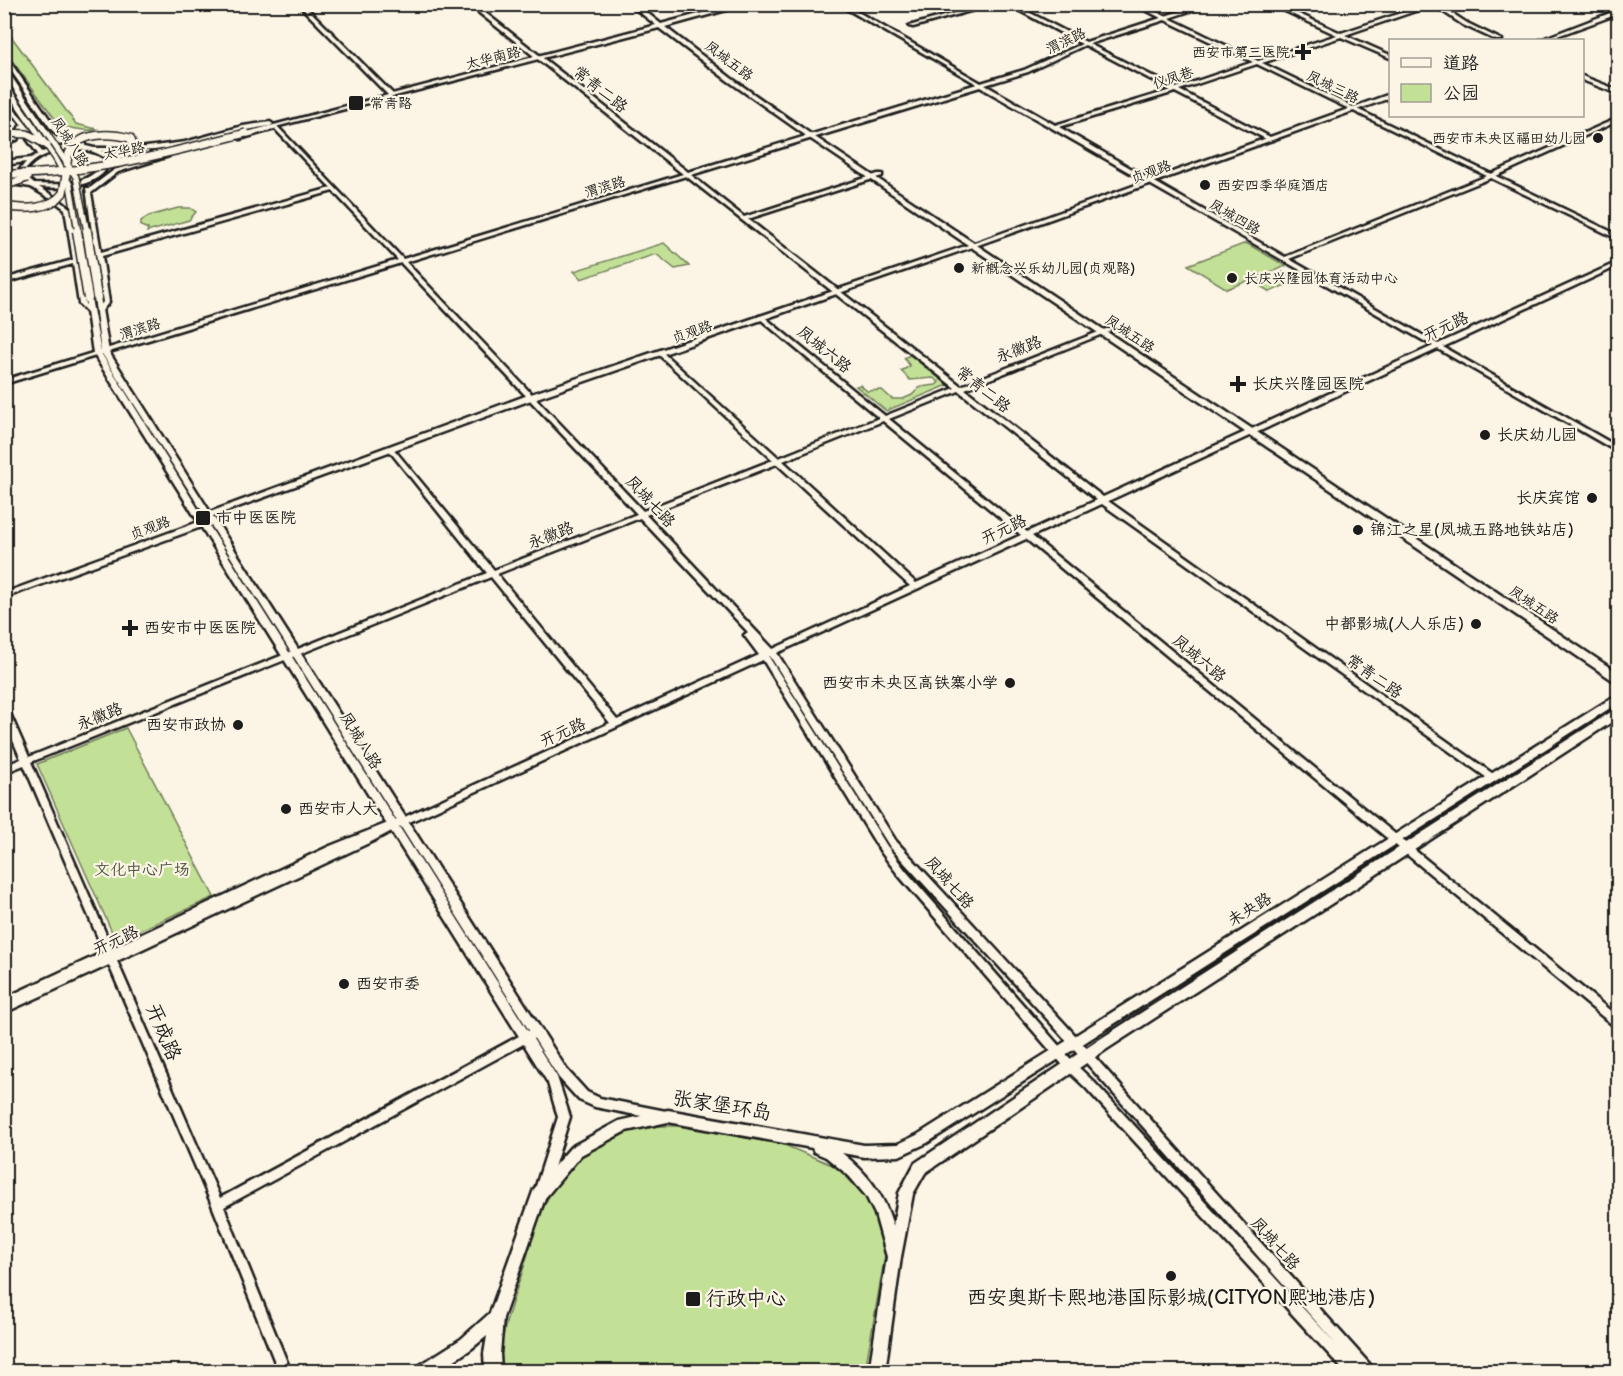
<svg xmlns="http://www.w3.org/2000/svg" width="1623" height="1376" viewBox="0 0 1623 1376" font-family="'Balsamiq Sans','LXGW WenKai TC',sans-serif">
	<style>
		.green { fill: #c3e097; stroke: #707e5a; stroke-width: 1.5 }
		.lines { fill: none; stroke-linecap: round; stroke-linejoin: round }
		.tertiary-casing { stroke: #1c1c1c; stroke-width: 5 }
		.secondary-casing { stroke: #1c1c1c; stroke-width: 5 }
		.primary-casing { stroke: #1c1c1c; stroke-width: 5 }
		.tertiary { fill: #fcf5e5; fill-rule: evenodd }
		.secondary { fill: #fcf5e5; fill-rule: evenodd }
		.primary { fill: #fcf5e5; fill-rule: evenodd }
		.secondary-bridge-far1-casing { stroke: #1c1c1c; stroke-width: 8; stroke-linecap: butt }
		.secondary-bridge-casing { stroke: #1c1c1c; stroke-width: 11; stroke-linecap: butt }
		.primary-bridge-casing { stroke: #1c1c1c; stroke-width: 10; stroke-linecap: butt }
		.secondary-bridge-far1 { stroke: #fcf5e5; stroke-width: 5 }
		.secondary-bridge { stroke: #fcf5e5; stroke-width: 8 }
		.primary-bridge { stroke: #fcf5e5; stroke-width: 7 }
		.poi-dot { fill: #1c1c1c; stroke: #fcf5e5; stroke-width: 2 }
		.labels { text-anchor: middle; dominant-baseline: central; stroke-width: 4.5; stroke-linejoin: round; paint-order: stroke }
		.far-street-label { font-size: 14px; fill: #1c1c1c; stroke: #fcf5e5 }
		.far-poi-label { font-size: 14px; fill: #1c1c1c; stroke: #fcf5e5; text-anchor: start }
		.street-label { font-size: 16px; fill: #1c1c1c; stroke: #fcf5e5 }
		.poi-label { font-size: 16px; fill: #1c1c1c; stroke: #fcf5e5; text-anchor: start }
		.park-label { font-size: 16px; fill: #4e5741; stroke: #fcf5e5 }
		.near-street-label { font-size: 20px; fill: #1c1c1c; stroke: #fcf5e5 }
		.near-poi-label { font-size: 20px; fill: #1c1c1c; stroke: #fcf5e5 }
	</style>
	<rect width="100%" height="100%" fill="#fcf5e5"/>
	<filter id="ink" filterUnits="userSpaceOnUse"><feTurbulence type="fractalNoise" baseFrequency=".0167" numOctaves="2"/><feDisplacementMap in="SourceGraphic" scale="12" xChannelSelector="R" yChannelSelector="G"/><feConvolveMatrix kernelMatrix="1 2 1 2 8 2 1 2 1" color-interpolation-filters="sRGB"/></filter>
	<g filter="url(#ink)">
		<g class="green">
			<path d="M5,28l71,96 21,5c-12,4 -23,-2 -36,-2l-56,-76z"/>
			<polygon points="178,208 190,208 196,212 189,220 147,232 148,229 141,226 141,221 149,216"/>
			<polygon points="664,243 689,266 675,269 656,254 581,279 574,271"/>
			<polygon points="1246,243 1286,266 1227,289 1188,265"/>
			<polygon points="1283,272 1297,280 1270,292 1255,283"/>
			<polygon points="910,355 948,385 886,411 856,386 860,385 867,391 882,390 892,399 903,399 912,395 920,387 936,385 939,382 933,378 910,380 901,371 910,366 904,358"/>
			<polygon points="126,728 214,897 116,941 37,764"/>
			<path d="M658,1126h19l105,18 55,23 34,36 10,27 4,25 -20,116 -365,1c-1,-36 11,-66 22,-99 9,-27 15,-58 30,-82 21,-39 63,-61 106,-65z"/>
		</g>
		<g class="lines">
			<defs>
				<g id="tertiary">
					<polygon points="298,4 303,4 394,95 394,97 390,97"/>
					<path d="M468,4h6l214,168 289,-88 -139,-80h6l137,79 43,-13 58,-26 -75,-40h6l73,38 75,-24 -27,-14h7l24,12 38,-12h8l-42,14 89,43 79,-26 -67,-31h7l64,29 87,-29h8l-91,31 45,20v3l-49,-21 -79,26 229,111 127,-56v3l-122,55 122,59v4l-127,-61 -202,81 149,85 180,-82v4l-175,81 175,100v5l-2,-1 -178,-102 -330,152 388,275 1,2 -1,2h-6l-388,-276 -70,32 586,481v10l-4,-1 -588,-487 -249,114 119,188 170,184 307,343 2,4h-14l-2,-2 1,2h-15l-259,-284 -19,-18 -167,-193 -19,-25 -118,-192 -358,164 -32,17 -256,120 103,237 312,-169 4,-1 4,1 1,3 -1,3 -316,172 67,165h-12l-67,-167 -103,-240 -105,48v-9l7,-3 -1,-3 1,-3 93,-43 -80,-187 -20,8v-7l17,-7 -17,-39v-14l4,3 21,48 458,-184 -99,-124v-2h4l102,123 143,-56 -236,-251 -397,121v-4l394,-120 -65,-69 -231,65 7,46 -8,10h-4l-1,-1 7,-9 -7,-45 -17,5 6,42 7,7v2h-4l-9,-9 -6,-40 -69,19v-4l69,-19 -8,-51 -11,-8 -23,-14 -27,-4v-4l21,4 -5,-6 -2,-5 8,-10 -22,3v-4l27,-3 7,-4 -11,-15 -3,-11 -7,12 -13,5v-3l9,-4 7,-12 2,-1 -18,-23v-5l27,33 2,9 9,13 19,-5 21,-1 -25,-11 -6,-6 -41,-60 -6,-9v-7l51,74 6,6 25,11v2l8,2h45l46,-6 58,-16 27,-4 3,2 -3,2c-28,4 -54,11 -81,18 -28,8 -59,7 -88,7l8,4 2,7c-3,4 -6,9 -9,12 -16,14 -43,15 -63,13l19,12 13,10 7,50 17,-5 -9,-66h4l24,-18 50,-15 5,1 -51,16 -27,21 10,59 230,-64 -56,-59 -35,10 -3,-2 39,-12 127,134 280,-85zM1165,20l88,42 -77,26 -87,-44zM1085,45l86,45 -116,35 -70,-40 43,-13zM1257,64l230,112 -202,81 -226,-130 116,-35 93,48h4v-2l-93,-48zM980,87l453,259 -330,151 -138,-108 145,-58v-2h-4l-145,57 -213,-167 134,-43v-2h-4l-134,43 -53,-42zM74,149c11,0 20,2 30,8l1,5c-17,24 -44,23 -71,22l-8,-7 -2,-5c12,-17 29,-21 50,-23zM686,176l269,212 -70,28 -122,-100h-4v2l120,100 -100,40 -117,-106h-4v2l115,106 -130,51 -237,-249zM959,391l138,109 -70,32 -138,-113zM883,421l138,114 -105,48 -133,-122zM777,464l133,122 -137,63 -127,-134zM640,518l108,114 -4,3 15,20 -142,65 -120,-146zM491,577l119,146 -212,97 -5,1 -63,25 -218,102 -81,-186zM770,656l120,191 168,184 278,313 -242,-262 -19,-18 -169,-193 -19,-25 -118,-189z"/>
					<polygon points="986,4 995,4 913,27 909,26"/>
					<polygon points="147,151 149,152 149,154 116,162 113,160"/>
					<polygon points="201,521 204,521 208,523 207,525 4,598 4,593"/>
				</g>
				<g id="secondary">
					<polygon points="1432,4 1438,4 1467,23 1502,40 1496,40 1463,25"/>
					<polygon points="1618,10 1618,14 1546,40 1540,40"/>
					<polygon points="4,58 14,68 14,70 10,70 4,63"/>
					<polygon points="1582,76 1618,90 1618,94 1582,80"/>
					<polygon points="1390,94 1390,98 981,244 534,399 213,516 567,1070 587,1092 600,1098 666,1111 668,1115 666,1119 662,1120 595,1107 579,1100 559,1078 207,519 205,519 557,1077 570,1117 548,1186 546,1190 542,1192 538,1190 536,1186 558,1117 548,1083 93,353 85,298 86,297 88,296 91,298 101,353 202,515 204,514 101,352 94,297 95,296 99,296 100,297 109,352 210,512 528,395 977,242"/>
				</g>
				<g id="primary">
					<polygon points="629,4 636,4 661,24 736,4 748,4 665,27 731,78 812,135 1618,673 1618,682 1614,681 808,137 727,80 659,28 248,134 243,133 656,25"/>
					<path d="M1618,694v9l-691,440 -28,13 -35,1 -22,-4c26,21 42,41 51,73l6,-33 16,-30 182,-122 517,-331 4,-1v9l-511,331 -182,124 -12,21 -12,63 -16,115h-16l18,-115 -12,-43 -9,-18 -17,-20 -23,-19 -12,-5 -2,-4 -144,-26 -42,9 -45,24 -36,43 -42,120 -3,36 1,18h-16l-1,-18 3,-18 -16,13 -34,23h-22l2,-5 44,-28 29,-26 44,-124 37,-42 48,-26 49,-11 196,35 34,-1 19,-9z"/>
				</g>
			</defs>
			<use href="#tertiary" class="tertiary-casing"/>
			<use href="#secondary" class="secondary-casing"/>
			<use href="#primary" class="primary-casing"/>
			<use href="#tertiary" class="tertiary"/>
			<use href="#secondary" class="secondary"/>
			<use href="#primary" class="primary"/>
			<defs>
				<g id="secondary-bridge-far1">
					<polyline points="4,70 76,177 87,232"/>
					<polyline points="4,84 56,159 70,185 78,232"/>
				</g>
				<g id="secondary-bridge">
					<polyline points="77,231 88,298"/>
					<polyline points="87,231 97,297"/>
				</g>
				<g id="primary-bridge">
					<polyline points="4,133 27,134 47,145"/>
					<path d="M67,163c2,-31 39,-31 63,-25l4,9 -6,6 -22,8"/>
					<path d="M4,174c84,1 162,-20 242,-41"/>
					<polyline points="4,186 27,178"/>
					<path d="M4,206c20,4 46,4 59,-13l3,-18"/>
				</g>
			</defs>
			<use href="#secondary-bridge-far1" class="secondary-bridge-far1-casing"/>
			<use href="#secondary-bridge" class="secondary-bridge-casing"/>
			<use href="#primary-bridge" class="primary-bridge-casing"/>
			<use href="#secondary-bridge-far1" class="secondary-bridge-far1"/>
			<use href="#secondary-bridge" class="secondary-bridge"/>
			<use href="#primary-bridge" class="primary-bridge"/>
		</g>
	</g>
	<g class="poi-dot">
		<path d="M1300 43h6v6h6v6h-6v6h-6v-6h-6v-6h6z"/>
		<rect x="348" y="95" width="16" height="16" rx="3"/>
		<circle cx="1598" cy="138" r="6"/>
		<circle cx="1205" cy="185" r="6"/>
		<circle cx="959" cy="268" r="6"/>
		<circle cx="1232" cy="278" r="6"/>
		<path d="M1235 375h6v6h6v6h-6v6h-6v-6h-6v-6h6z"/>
		<circle cx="1485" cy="435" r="6"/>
		<circle cx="1592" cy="498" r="6"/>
		<rect x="195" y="510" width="16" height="16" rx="3"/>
		<circle cx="1358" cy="530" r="6"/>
		<circle cx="1476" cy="624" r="6"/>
		<path d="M127 619h6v6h6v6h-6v6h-6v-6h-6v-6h6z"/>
		<circle cx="1010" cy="683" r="6"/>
		<circle cx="238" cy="725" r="6"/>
		<circle cx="286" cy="809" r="6"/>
		<circle cx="344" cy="984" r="6"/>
		<circle cx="1171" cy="1276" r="6"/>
		<rect x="685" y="1291" width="16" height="16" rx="3"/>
	</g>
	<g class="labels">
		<g class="far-street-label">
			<text transform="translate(1066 41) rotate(-26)">渭滨路</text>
			<text transform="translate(493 58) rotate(-14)">太华南路</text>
			<text transform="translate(729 61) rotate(37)">凤城五路</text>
			<text transform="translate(1173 78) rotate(-18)">仪凤巷</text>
			<text transform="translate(1333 87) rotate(26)">凤城三路</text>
			<text transform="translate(70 142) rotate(57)">凤城八路</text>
			<text transform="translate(124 151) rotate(-11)">太华路</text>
			<text transform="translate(1151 172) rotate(-20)">贞观路</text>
			<text transform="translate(605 187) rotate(-17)">渭滨路</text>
			<text transform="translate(1235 217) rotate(30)">凤城四路</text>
			<text transform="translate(140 329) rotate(-17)">渭滨路</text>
			<text transform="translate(692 332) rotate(-19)">贞观路</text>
			<text transform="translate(1130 334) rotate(34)">凤城五路</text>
			<text transform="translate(150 528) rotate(-20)">贞观路</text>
			<text transform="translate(1534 605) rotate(34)">凤城五路</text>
		</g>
		<g class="far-poi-label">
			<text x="1290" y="52" text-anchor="end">西安市第三医院</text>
			<text x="370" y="103">常青路</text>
			<text x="1586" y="138" text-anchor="end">西安市未央区福田幼儿园</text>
			<text x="1217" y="185">西安四季华庭酒店</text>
			<text x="971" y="268">新概念兴乐幼儿园(贞观路)</text>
			<text x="1244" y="278">长庆兴隆园体育活动中心</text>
		</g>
		<g class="street-label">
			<text transform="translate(600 90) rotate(38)">常青二路</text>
			<text transform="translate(1446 327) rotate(-25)">开元路</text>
			<text transform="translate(824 350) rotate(39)">凤城六路</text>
			<text transform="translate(1019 350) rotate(-21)">永徽路</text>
			<text transform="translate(983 390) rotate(38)">常青二路</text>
			<text transform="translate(650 502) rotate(47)">凤城七路</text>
			<text transform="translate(1004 530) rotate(-25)">开元路</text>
			<text transform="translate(551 536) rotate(-21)">永徽路</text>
			<text transform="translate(1199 659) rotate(40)">凤城六路</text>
			<text transform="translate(1374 677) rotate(35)">常青二路</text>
			<text transform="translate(100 717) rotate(-22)">永徽路</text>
			<text transform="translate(563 733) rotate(-24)">开元路</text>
			<text transform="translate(360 741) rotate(58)">凤城八路</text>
			<text transform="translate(949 883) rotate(48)">凤城七路</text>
			<text transform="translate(1250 910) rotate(-32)">未央路</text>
			<text transform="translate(116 941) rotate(-25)">开元路</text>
			<text transform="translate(1275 1244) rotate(48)">凤城七路</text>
		</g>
		<g class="poi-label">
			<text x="1252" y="384">长庆兴隆园医院</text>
			<text x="1497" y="435">长庆幼儿园</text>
			<text x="1580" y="498" text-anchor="end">长庆宾馆</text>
			<text x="216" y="518">市中医医院</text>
			<text x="1370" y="530">锦江之星(凤城五路地铁站店)</text>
			<text x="1464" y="624" text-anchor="end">中都影城(人人乐店)</text>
			<text x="144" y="628">西安市中医医院</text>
			<text x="998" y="683" text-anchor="end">西安市未央区高铁寨小学</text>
			<text x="226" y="725" text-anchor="end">西安市政协</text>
			<text x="298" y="809">西安市人大</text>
			<text x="356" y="984">西安市委</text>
		</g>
		<g class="park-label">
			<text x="142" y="870">文化中心广场</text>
		</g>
		<g class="near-street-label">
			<text transform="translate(163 1032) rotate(67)">开成路</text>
			<text transform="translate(722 1106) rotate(9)">张家堡环岛</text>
		</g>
		<g class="near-poi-label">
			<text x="1171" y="1298">西安奥斯卡熙地港国际影城(CITYON熙地港店)</text>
			<text x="706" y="1299" text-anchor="start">行政中心</text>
		</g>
	</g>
	<rect width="1623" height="1376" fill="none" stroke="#fcf5e5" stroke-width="24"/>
	<rect x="12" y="12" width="1599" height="1352" fill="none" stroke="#1c1c1c" stroke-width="2" filter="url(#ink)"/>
	<rect x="1389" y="39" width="195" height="78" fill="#fcf5e5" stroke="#a29e95" stroke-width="1.5"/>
	<rect x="1401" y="58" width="30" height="9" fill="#fcf5e5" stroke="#a29e95" stroke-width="1.5"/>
	<text x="1443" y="69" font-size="18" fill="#1c1c1c">道路</text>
	<rect x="1401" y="84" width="30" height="18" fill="#c3e097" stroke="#a29e95" stroke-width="1.5"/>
	<text x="1443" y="99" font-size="18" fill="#1c1c1c">公园</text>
</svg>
